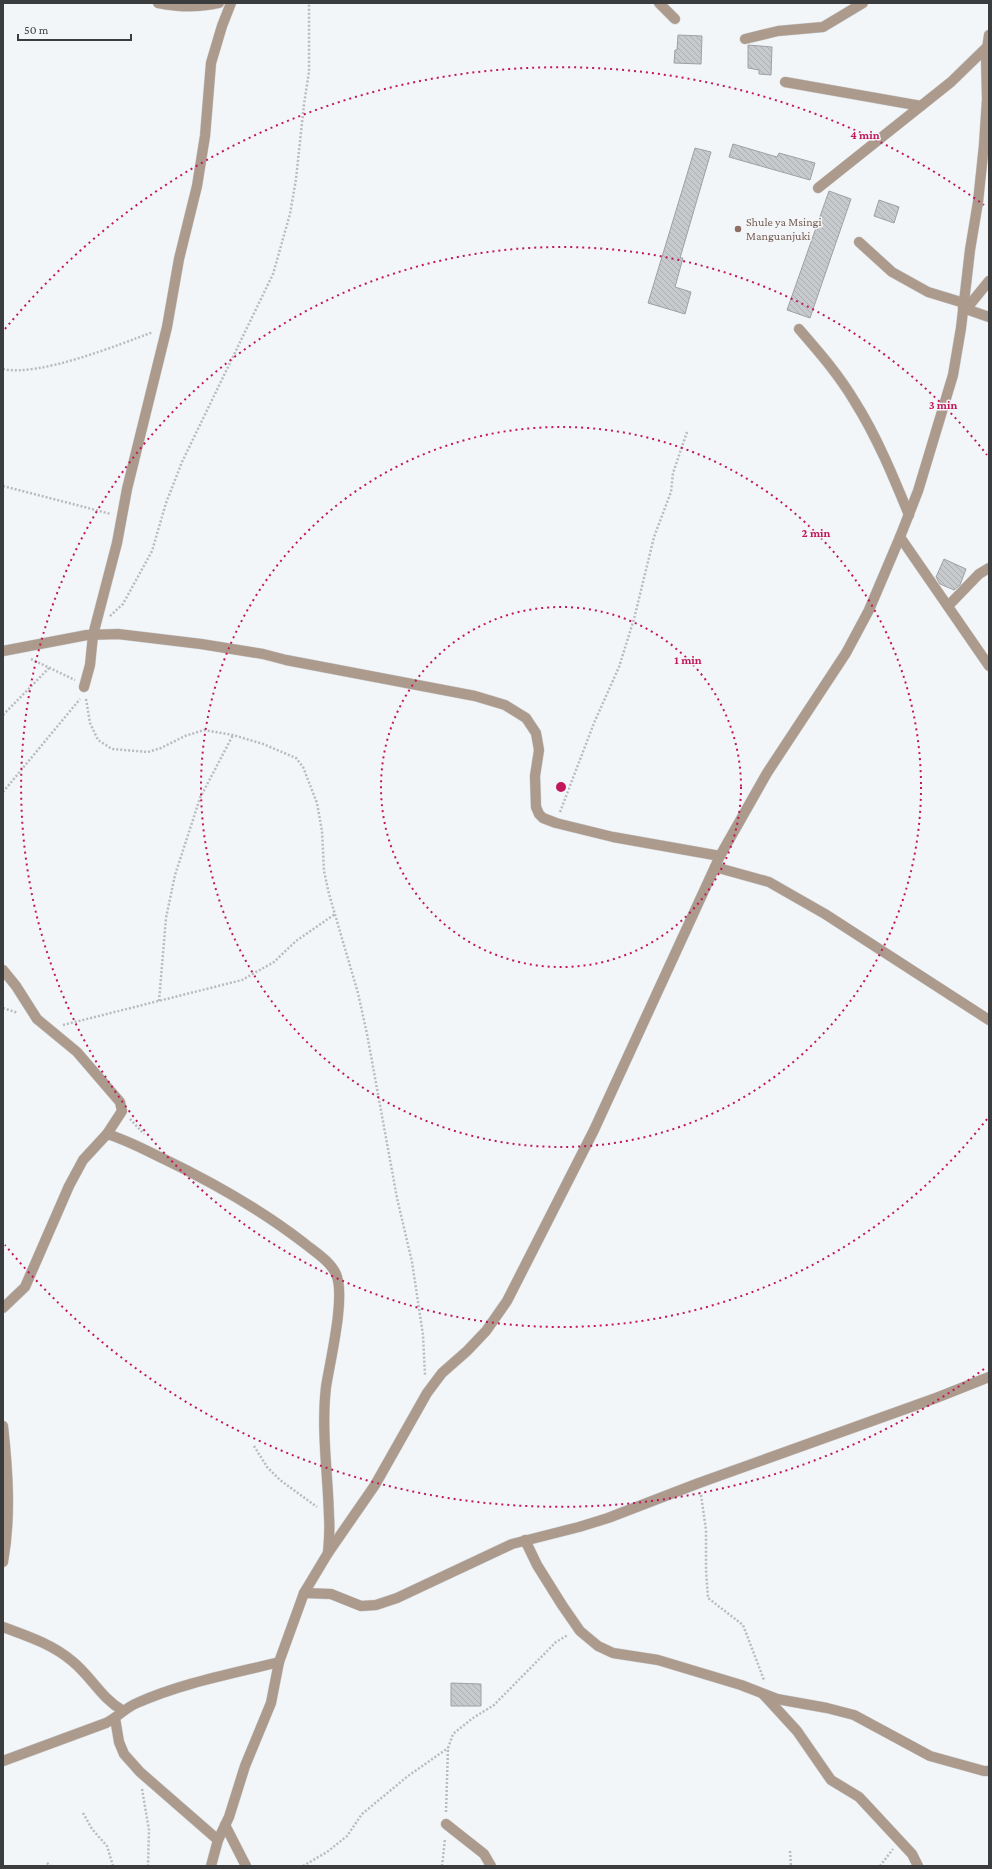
<svg xmlns="http://www.w3.org/2000/svg" width="992" height="1869" viewBox="0 0 992 1869" font-family="'Crimson Pro',serif">
	<style>
		.building { fill: url(#building-back-hatch); stroke: #9ea0a4 }
		.lines { fill: none; stroke-linecap: round; stroke-linejoin: round }
		.minor-casing { stroke: #ced1d4; stroke-width: 11 }
		.path { stroke: #b9bbbe; stroke-width: 2.5; stroke-dasharray: 2 2; stroke-linecap: butt }
		.minor { stroke: #ac9a8c; stroke-width: 10 }
		.ring { fill: none; stroke: #c2185b; stroke-width: 2; stroke-dasharray: 2 4 }
		.education-dot { fill: #8d6e63; stroke: #f3f6f9; stroke-width: 1.5 }
		.labels { text-anchor: middle; dominant-baseline: central; stroke-width: 3; stroke-linejoin: round; paint-order: stroke }
		.education-label { font-size: 12px; fill: #785e54; stroke: #f3f6f9; text-anchor: start }
		.centre { fill: #c2185b; stroke: #f3f6f9; stroke-width: 2 }
		.ring-label { font-size: 12px; text-anchor: middle; font-weight: bold; fill: #c2185b; stroke: #f3f6f9; stroke-width: 3; stroke-linejoin: round; paint-order: stroke }
	</style>
	<defs>
		<pattern id="building-back-hatch" width="6" height="6" patternUnits="userSpaceOnUse"><rect width="6" height="6" fill="#c7cacd"/><path d="M-1 5l2 2M0 0l6 6M5-1l2 2" fill="none" stroke="#acaeb1"/></pattern>
	</defs>
	<rect width="100%" height="100%" fill="#f3f6f9"/>
	<g class="building">
		<polygon points="678,35 702,36 701,64 674,63 675,50 677,50"/>
		<polygon points="748,45 772,47 771,75 759,74 759,70 748,68"/>
		<polygon points="733,144 777,157 779,153 815,163 810,180 729,157"/>
		<polygon points="695,148 711,152 680,258 683,258 675,287 691,292 685,314 648,303"/>
		<polygon points="829,191 851,199 810,318 787,310"/>
		<polygon points="879,200 899,207 894,223 874,216"/>
		<polygon points="944,559 966,569 960,585 954,590 940,584 936,577"/>
		<polygon points="451,1683 481,1684 481,1706 451,1706"/>
	</g>
	<g class="lines">
		<defs>
			<g id="minor">
				<path d="M158,3c20,4 40,5 61,0"/>
				<polyline points="659,3 675,19"/>
				<polyline points="745,39 778,31 823,27 863,3"/>
				<polyline points="785,82 921,106"/>
				<polyline points="818,188 951,82 987,47"/>
				<polyline points="859,242 892,272 928,292 964,303"/>
				<polyline points="963,308 989,317"/>
				<polyline points="967,308 989,281"/>
				<path d="M799,329c20,23 40,46 56,73 22,35 38,74 54,113"/>
				<polyline points="900,537 989,666"/>
				<polyline points="948,606 979,574 989,568"/>
				<polyline points="3,651 87,635 118,634 201,644 263,654 286,660 475,696 505,705 526,718 536,733 539,750 535,776 536,807 539,814 543,818 556,823 613,837 720,856"/>
				<polyline points="84,687 90,665 93,635 117,543 127,489 167,327 179,259 197,186 205,136 211,63 222,26 231,3"/>
				<polyline points="715,867 769,882 825,914 989,1020"/>
				<polyline points="3,970 16,986 37,1019 77,1052 120,1102 122,1111 107,1134 83,1160 69,1186 25,1287 3,1308"/>
				<path d="M107,1134c20,6 38,16 57,25 50,24 96,50 140,84 11,9 26,18 32,31 10,22 -6,87 -10,113 -5,44 2,87 3,130 1,12 0,24 -1,36"/>
				<path d="M3,1426c5,45 8,92 0,136"/>
				<polyline points="525,1540 537,1565 562,1605 580,1631 598,1646 613,1653 658,1660 741,1685 777,1699 827,1708 854,1715 930,1756 984,1771 989,1771"/>
				<polyline points="304,1593 331,1594 361,1606 376,1605 397,1598 512,1544 579,1527 608,1518 699,1483 936,1398 989,1377"/>
				<path d="M3,1627c24,9 49,17 69,34 19,15 29,37 50,49"/>
				<polyline points="763,1694 797,1731 831,1780 859,1797 912,1854 918,1866"/>
				<polyline points="115,1718 119,1742 124,1754 140,1772 218,1840"/>
				<path d="M3,1761l103,-38c12,-6 19,-15 31,-20 45,-20 94,-29 142,-41"/>
				<polyline points="446,1824 484,1854 491,1866"/>
				<polyline points="225,1825 246,1866"/>
				<polyline points="211,1866 218,1840 229,1817 245,1766 271,1703 279,1662 304,1593 328,1553 375,1485 427,1393 442,1373 467,1351 486,1331 507,1301 594,1130 720,856 767,773 846,653 869,610 900,537 918,491 953,375 961,328 970,250 978,202 984,145 987,99 986,57 989,35"/>
			</g>
		</defs>
		<use href="#minor" class="minor-casing"/>
		<g class="path">
			<path d="M3,369c36,8 115,-24 150,-37"/>
			<polyline points="3,486 111,514"/>
			<polyline points="110,616 123,604 152,551 166,503 182,462 273,274 290,214 296,179 304,104 309,72 309,3"/>
			<polyline points="31,659 75,680"/>
			<polyline points="86,699 90,723 98,740 112,749 148,752 161,748 185,736 204,730 233,735 263,744 296,758 303,767 317,803 322,831 324,871 329,894 358,993 367,1034 397,1198 412,1262 423,1335 425,1375"/>
			<polyline points="3,715 49,668"/>
			<polyline points="3,792 80,699"/>
			<polyline points="560,812 594,723 619,667 634,619 654,537 671,492 673,473 687,432"/>
			<polyline points="159,1001 166,918 175,875 200,798 233,735"/>
			<polyline points="3,1008 18,1013"/>
			<polyline points="63,1025 242,980 274,962 296,941 335,914"/>
			<polyline points="130,1119 144,1134"/>
			<polyline points="254,1446 267,1467 280,1480 317,1507"/>
			<polyline points="701,1495 706,1530 706,1570 708,1598 743,1625 764,1680"/>
			<polyline points="142,1789 149,1830 148,1866"/>
			<polyline points="446,1812 448,1748 453,1734 473,1718 494,1705 556,1642 568,1635"/>
			<polyline points="83,1813 92,1829 107,1846 113,1866"/>
			<polyline points="790,1851 791,1866"/>
			<polyline points="47,1863 51,1866"/>
			<polyline points="303,1866 327,1852 347,1836 362,1814 408,1776 448,1748"/>
			<polyline points="442,1866 445,1839"/>
			<polyline points="880,1866 893,1849"/>
		</g>
		<use href="#minor" class="minor"/>
	</g>
	<g class="ring">
		<circle cx="561" cy="787" r="180"/>
		<circle cx="561" cy="787" r="360"/>
		<path d="M987 1119A540 540 0 1 1 987 455"/>
		<path d="M984 1369A720 720 0 0 1 5 1245M5 329A720 720 0 0 1 984 205"/>
	</g>
	<circle class="education-dot" cx="738" cy="229" r="4"/>
	<g class="labels">
		<g class="education-label">
			<text x="746" y="222">Shule ya Msingi<tspan x="746" dy="14">Manguanjuki</tspan></text>
		</g>
	</g>
	<circle cx="561" cy="787" r="6" class="centre"/>
	<g class="ring-label">
		<text x="865" y="139">4 min</text>
		<text x="943" y="409">3 min</text>
		<text x="816" y="537">2 min</text>
		<text x="688" y="664">1 min</text>
	</g>
	<rect width="992" height="1869" fill="none" stroke="#3b3c3e" stroke-width="8"/>
	<path d="M18 34v6h113v-6" fill="none" stroke="#3b3c3e" stroke-width="2"/>
	<text x="24" y="34" font-size="12" fill="#3b3c3e" stroke="#f3f6f9" stroke-width="3" paint-order="stroke">50 m</text>
</svg>
